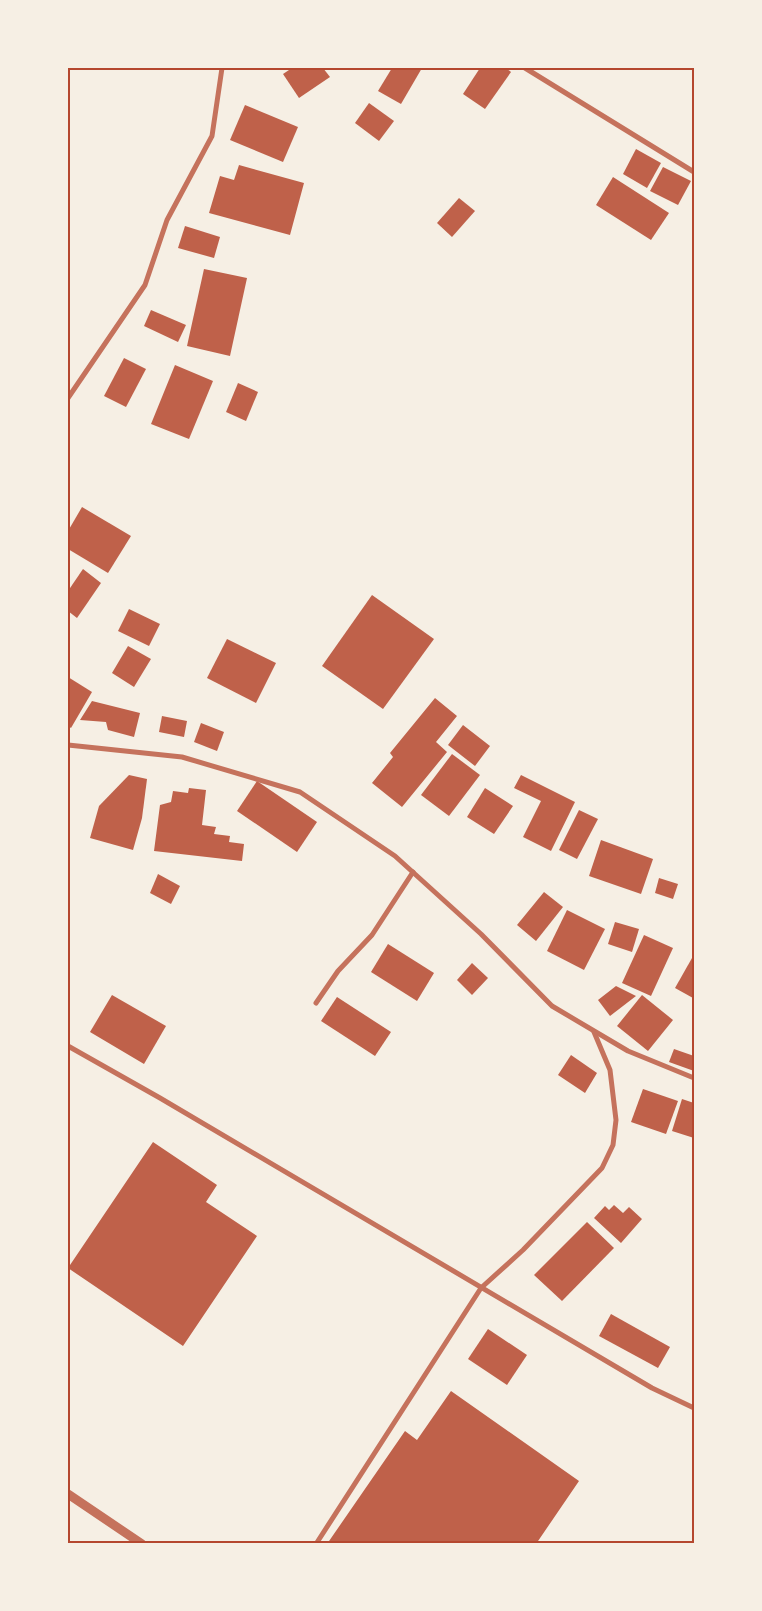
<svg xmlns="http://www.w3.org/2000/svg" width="762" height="1611" viewBox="0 0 762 1611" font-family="'Public Sans',sans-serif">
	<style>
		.building { fill: #bf614a }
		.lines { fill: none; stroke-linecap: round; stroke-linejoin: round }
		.minor { stroke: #c5725c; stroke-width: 5 }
		.tertiary { stroke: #c5725c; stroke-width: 9 }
		.neatline { fill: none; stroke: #b5482f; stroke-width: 2 }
	</style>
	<rect width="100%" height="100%" fill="#f6efe4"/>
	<g class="building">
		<polygon points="292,68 323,68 330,77 299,98 283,74"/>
		<polygon points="392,68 422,68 401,104 378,91"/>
		<polygon points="480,68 506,68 511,72 485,109 463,94"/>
		<polygon points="369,103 394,121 379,141 355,123"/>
		<polygon points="245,105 298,127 283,162 230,140"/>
		<polygon points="636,149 661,163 647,188 623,174"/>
		<polygon points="239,165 304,183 290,235 209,213 220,176 234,180"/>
		<polygon points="663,167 691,181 678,205 650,191"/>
		<polygon points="613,177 669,213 651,240 596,205"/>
		<polygon points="459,198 475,211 452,237 437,223"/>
		<polygon points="185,226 220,237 214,258 178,248"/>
		<polygon points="204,269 247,278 230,356 187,346"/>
		<polygon points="151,310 186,325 178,342 144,326"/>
		<polygon points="124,358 146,369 126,407 104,396"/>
		<polygon points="175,365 213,381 189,439 151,424"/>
		<polygon points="238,383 258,392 246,421 226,412"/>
		<polygon points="82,507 131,536 108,573 68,549 68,531"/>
		<polygon points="83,569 101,583 77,618 68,611 68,591"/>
		<polygon points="372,595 434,639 383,709 322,666"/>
		<polygon points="129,609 160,624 149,646 118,631"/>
		<polygon points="227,639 276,663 256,703 207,678"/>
		<polygon points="128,646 151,659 134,687 112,673"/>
		<polygon points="68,677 92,692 71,728 68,726"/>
		<polygon points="435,698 457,716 436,742 447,752 402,807 372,783 393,757 390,753"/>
		<polygon points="92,701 140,713 134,737 108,730 106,722 80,720"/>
		<polygon points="162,716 187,721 184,737 159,732"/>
		<polygon points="201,723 224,732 217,751 194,742"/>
		<polygon points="463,725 490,746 475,766 448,745"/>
		<polygon points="452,754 480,775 449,816 421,795"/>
		<polygon points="129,775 147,779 142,818 133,850 90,838 99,806"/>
		<polygon points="521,775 575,802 551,851 523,837 541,801 514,788"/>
		<polygon points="257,781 317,822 297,852 237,811"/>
		<polygon points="189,788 206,790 202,825 216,827 214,834 230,836 229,842 244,844 242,861 154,851 160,805 171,802 173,791 188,793"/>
		<polygon points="485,788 513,806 494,834 467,817"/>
		<polygon points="579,810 598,819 577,859 559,850"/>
		<polygon points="601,840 653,859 641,894 589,876"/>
		<polygon points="158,874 180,886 171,904 150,893"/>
		<polygon points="659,878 678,884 673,899 655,893"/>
		<polygon points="544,892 563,907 536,941 517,925"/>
		<polygon points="567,910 605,929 584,970 547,951"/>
		<polygon points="615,922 639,929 632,952 608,944"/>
		<polygon points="644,935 673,948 651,996 622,983"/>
		<polygon points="388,944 434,973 417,1001 371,972"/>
		<polygon points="692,958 694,960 694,996 693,998 675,988"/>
		<polygon points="472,963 488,978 472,995 457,980"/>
		<polygon points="616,986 636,996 610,1016 598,1000"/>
		<polygon points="112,995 166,1026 144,1064 90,1032"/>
		<polygon points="642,995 673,1020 648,1051 617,1026"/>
		<polygon points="337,997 391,1032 375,1056 321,1021"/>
		<polygon points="674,1049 694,1056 694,1071 669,1062"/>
		<polygon points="571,1055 597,1073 585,1093 558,1075"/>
		<polygon points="643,1089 678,1101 666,1134 631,1122"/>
		<polygon points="682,1099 694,1103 694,1138 672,1131"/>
		<polygon points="153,1142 217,1185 206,1202 257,1236 183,1346 68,1268"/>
		<polygon points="614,1205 623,1213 629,1207 642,1219 621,1243 594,1218 605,1206 609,1210"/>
		<polygon points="587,1222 614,1248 562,1301 534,1275"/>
		<polygon points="611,1314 670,1347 658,1368 599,1336"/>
		<polygon points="488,1329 527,1355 507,1385 468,1359"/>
		<polygon points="451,1391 579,1481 536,1544 327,1544 405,1431 417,1440"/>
	</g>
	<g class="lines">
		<g class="minor">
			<polyline points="525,68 694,172"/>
			<polyline points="68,398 145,285 167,220 212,136 222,68"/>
			<polyline points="68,745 182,757 300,792 395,856 481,934 552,1006 628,1051 694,1078"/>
			<polyline points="316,1003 338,971 372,935 413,872"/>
			<polyline points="68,1046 160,1098 652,1388 694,1408"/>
			<polyline points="316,1544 481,1288 523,1250 602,1168 613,1145 616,1120 610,1070 594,1032"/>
		</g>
		<polyline class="tertiary" points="68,1494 142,1544"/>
	</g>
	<rect width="762" height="1611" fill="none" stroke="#f6efe4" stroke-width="138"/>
	<rect x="69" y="69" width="624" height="1473" class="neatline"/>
</svg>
